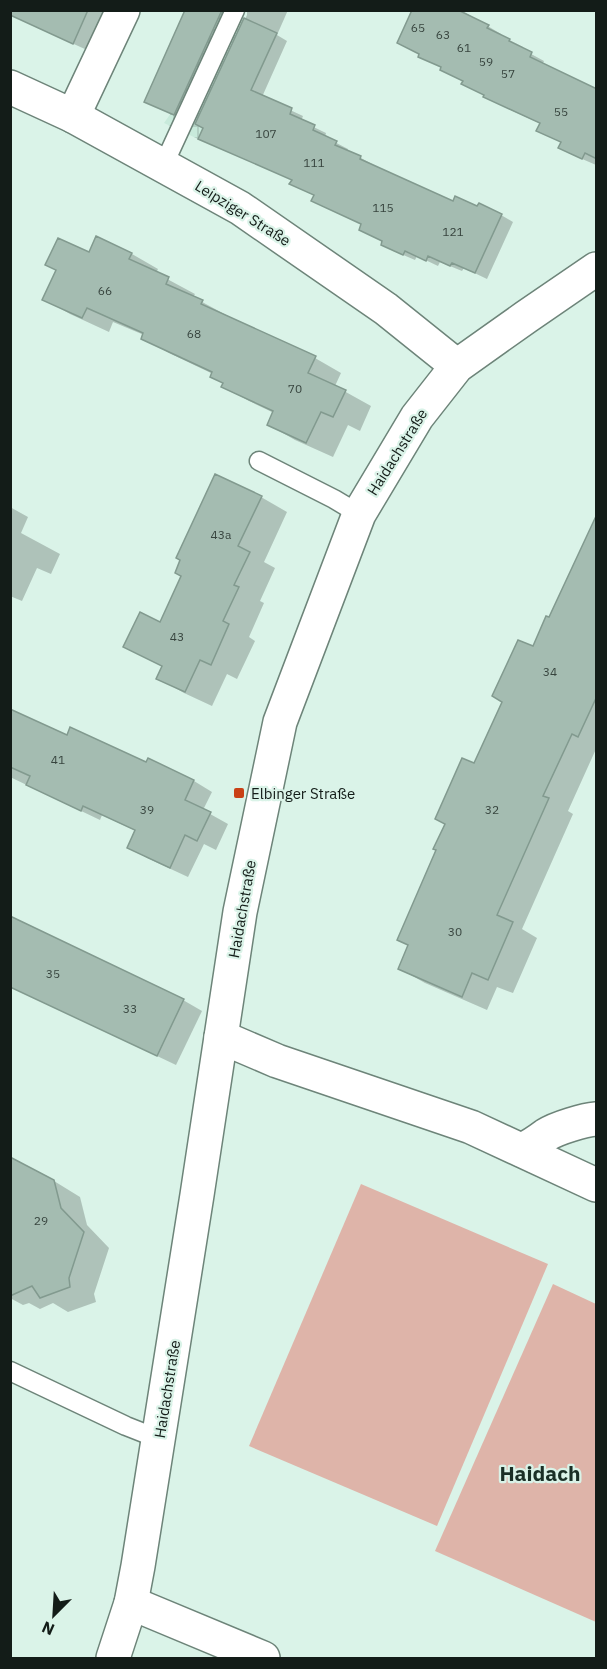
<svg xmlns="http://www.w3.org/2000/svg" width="607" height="1669" viewBox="0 0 607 1669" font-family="'IBM Plex Sans',sans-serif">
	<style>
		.industrial { fill: url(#industrial-grid) }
		.park { fill: #deb4a9 }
		.shadow { fill: #0003 }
		.building { fill: #a4bcb1; stroke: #829a8f; stroke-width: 1.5 }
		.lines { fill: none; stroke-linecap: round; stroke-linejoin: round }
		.service-casing { stroke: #6d8479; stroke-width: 21 }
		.minor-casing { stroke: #6d8479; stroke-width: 36 }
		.service { stroke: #fff; stroke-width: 18 }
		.minor { stroke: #fff; stroke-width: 33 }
		.poi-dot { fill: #c94016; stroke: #daf3e8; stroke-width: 2 }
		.labels { text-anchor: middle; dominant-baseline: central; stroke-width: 4.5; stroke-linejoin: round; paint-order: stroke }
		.number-label { font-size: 12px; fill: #37443e }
		.street-label { font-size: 15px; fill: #131c18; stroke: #daf3e8 }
		.poi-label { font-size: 15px; fill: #131c18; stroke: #daf3e8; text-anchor: start }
		.district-label { font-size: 21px; font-weight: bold; fill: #1a2f26; stroke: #daf3e8 }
	</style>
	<defs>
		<pattern id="industrial-grid" width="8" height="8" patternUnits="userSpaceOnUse" patternTransform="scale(1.5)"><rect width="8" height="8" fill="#c8eadb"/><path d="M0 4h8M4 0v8" fill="none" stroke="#abc8bb"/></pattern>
	</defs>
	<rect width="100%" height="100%" fill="#daf3e8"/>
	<polygon class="industrial" points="217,11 226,11 251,22 198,139 164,123 171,113"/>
	<g class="park">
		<polygon points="361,1184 548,1264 437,1526 249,1446"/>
		<polygon points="553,1284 596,1304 596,1622 435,1551"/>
	</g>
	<g class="shadow">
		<polygon points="10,10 105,10 87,50 10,15"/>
		<polygon points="187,10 237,10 186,120 158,108"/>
		<polygon points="247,10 288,10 277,35 287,41 262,97 303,116 301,121 326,133 325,137 348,149 347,152 361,158 372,164 372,166 454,203 501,215 513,222 487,279 464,268 462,271 440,262 438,266 417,256 415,260 394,251 363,224 313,201 315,196 291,184 293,180 197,123 247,15"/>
		<polygon points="414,10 461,10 501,34 500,35 523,47 522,49 544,61 542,65 596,90 596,165 573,155 562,143 538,130 541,124 498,104 464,82 441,70 442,68 420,56"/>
		<polygon points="97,238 132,254 158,269 156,273 195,294 193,297 228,316 228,318 315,358 341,373 335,386 371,406 360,431 348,425 333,457 295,440 269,425 274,413 249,401 223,386 224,383 213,374 169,353 143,338 144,335 113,322 109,332 70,314 44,299 90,254"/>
		<polygon points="261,497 287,512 264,562 275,568 260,601 264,603 249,637 255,641 237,679 227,674 212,706 184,693 158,678 163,667 125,646 160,624"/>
		<polygon points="10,507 28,517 21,533 60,554 51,574 37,568 22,601 10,596"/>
		<polygon points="596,535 596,749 568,811 573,814 522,929 537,938 513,993 497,987 487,1010 425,983 400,969 474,765 533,648"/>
		<polygon points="10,711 68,737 147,764 148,760 194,781 212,792 203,810 228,824 216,850 204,844 188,877 147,858 129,847 136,831 102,815 100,820 10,777"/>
		<polygon points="10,986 183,1000 202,1011 176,1065"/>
		<polygon points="10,1162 54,1181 80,1197 87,1225 109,1248 94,1294 96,1302 68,1312 53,1303 40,1309 29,1303 23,1305 10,1298"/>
	</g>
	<g class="building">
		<polygon points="10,10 88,10 73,44 10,15"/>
		<polygon points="185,10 222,10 174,115 144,102"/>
		<polygon points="412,10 458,10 489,25 487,28 510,39 509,41 532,52 530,57 597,89 597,159 585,153 582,159 558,148 561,142 536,131 540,123 483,97 484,95 461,84 463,81 440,70 441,67 418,57 419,54 397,43"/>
		<polygon points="244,18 277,33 251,90 292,108 290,114 315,125 313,130 337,141 335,145 361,156 360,159 453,201 455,196 477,206 479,203 502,214 475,273 452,263 450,266 428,256 426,261 405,251 403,255 381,245 382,241 359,230 361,224 311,201 314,195 289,184 292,180 198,139 203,128 195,124"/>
		<polygon points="96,236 132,253 129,259 169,277 166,284 203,300 201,304 316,356 308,373 346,390 333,417 321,412 306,443 267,425 273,411 221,387 223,383 210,377 212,372 141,339 143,333 87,308 82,318 42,300 56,270 45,265 58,238 89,252"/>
		<polygon points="215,474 262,496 238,546 250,552 234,585 239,587 223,621 229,624 211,665 200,660 185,692 156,679 162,666 123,647 140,612 160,622 181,576 175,573 180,560 176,558"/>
		<polygon points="597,514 597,696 578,737 572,734 543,796 549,798 497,915 513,922 488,980 472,973 462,997 398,969 408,945 397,940 436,850 433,849 445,824 435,819 462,758 474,763 502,702 492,696 518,640 533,646 546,616 549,617"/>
		<polygon points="10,709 67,735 70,727 146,762 148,758 194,780 185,800 211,812 197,841 185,835 170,868 127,848 135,830 83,806 81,811 26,785 30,776 10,767"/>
		<polygon points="10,916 184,999 157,1056 10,987"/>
		<polygon points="10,1157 54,1180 61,1208 84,1232 69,1278 70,1287 40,1298 32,1286 10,1296"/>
	</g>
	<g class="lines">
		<defs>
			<g id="service">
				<polyline points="164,164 235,10"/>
				<polyline points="259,461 334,499 359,514"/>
				<polyline points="10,1371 126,1426 159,1439"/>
			</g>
			<g id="minor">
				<polyline points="10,87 73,116 240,208 386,309 457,366"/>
				<polyline points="73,116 123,10"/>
				<polyline points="221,1037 277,1061 471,1127 596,1185"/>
				<path d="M522,1150c9,-4 16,-9 24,-15 11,-7 38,-15 50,-16"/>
				<polyline points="131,1603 263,1658"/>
				<polyline points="113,1658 131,1603 138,1566 197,1195 240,912 280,722 359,514 417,417 457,366 526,317 596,269"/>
			</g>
		</defs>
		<use href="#service" class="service-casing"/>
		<use href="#minor" class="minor-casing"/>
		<use href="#service" class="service"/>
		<use href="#minor" class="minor"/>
	</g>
	<rect class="poi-dot" x="233" y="787" width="12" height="12" rx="3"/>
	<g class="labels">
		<g class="number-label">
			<text x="418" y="27">65</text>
			<text x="443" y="34">63</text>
			<text x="464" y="47">61</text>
			<text x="486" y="61">59</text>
			<text x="508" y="73">57</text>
			<text x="561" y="111">55</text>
			<text x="266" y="133">107</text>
			<text x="314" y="162">111</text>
			<text x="383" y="207">115</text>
			<text x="453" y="231">121</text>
			<text x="105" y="290">66</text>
			<text x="194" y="333">68</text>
			<text x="295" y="388">70</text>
			<text x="221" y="534">43a</text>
			<text x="177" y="636">43</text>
			<text x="550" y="671">34</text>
			<text x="58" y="759">41</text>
			<text x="147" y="809">39</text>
			<text x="492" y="809">32</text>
			<text x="455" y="931">30</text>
			<text x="53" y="973">35</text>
			<text x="130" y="1008">33</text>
			<text x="41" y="1220">29</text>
		</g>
		<g class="street-label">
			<text transform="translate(243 213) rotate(32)">Leipziger Straße</text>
			<text transform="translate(397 452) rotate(-58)">Haidachstraße</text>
			<text transform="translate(242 909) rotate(-80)">Haidachstraße</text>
			<text transform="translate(167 1389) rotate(-81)">Haidachstraße</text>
		</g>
		<g class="poi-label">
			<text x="251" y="793">Elbinger Straße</text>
		</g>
		<g class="district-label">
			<text x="540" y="1473">Haidach</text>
		</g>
	</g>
	<rect width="607" height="1669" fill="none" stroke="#131c18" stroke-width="24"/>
	<g transform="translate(54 1615) rotate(204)" stroke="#daf3e8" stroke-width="4.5" paint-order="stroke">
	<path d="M0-4.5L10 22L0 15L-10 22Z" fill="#131c18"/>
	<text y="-9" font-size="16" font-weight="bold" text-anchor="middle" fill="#131c18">N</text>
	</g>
</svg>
